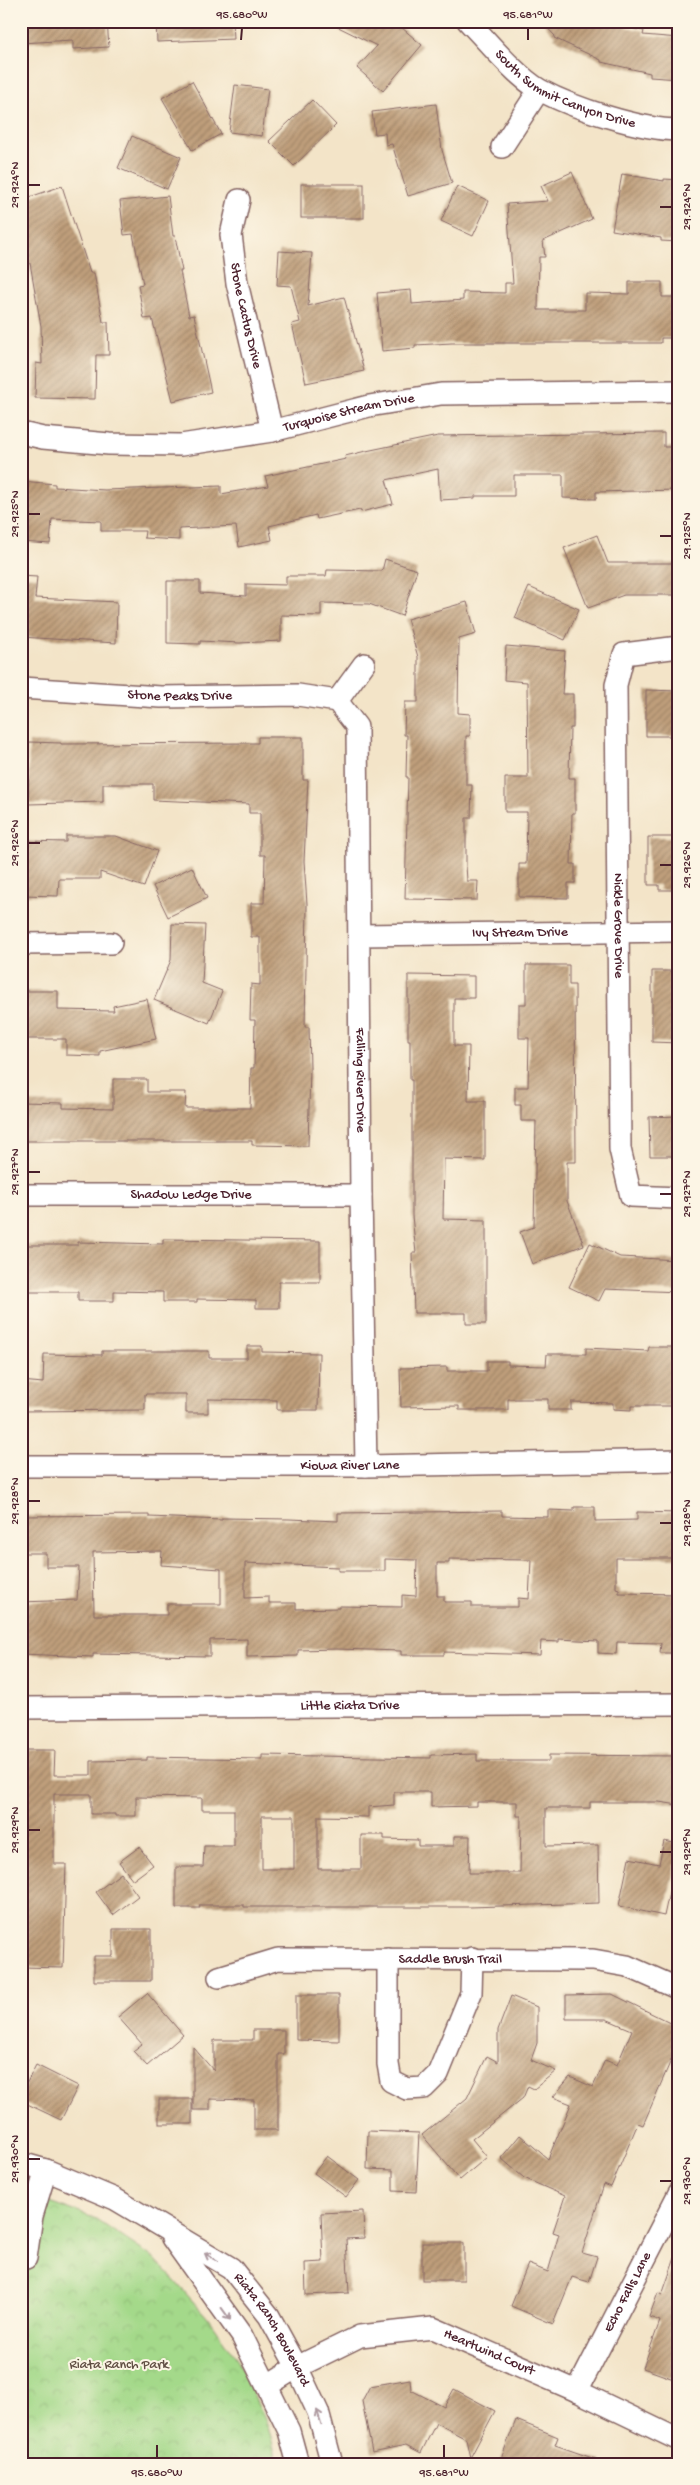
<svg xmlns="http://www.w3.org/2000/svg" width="700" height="2485" viewBox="0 0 700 2485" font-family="'Gochi Hand',sans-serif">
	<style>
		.park { fill: url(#park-crowns); stroke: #777c5a }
		.building { fill: url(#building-hatch); fill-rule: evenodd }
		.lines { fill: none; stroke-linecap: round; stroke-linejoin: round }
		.minor-casing { stroke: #856462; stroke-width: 24 }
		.minor { stroke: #fff; stroke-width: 21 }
		.oneway { stroke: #ae9aa0 }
		.ticks { fill: none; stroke: #4a1f2b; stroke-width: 2 }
		.labels { text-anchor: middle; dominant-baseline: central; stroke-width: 4; stroke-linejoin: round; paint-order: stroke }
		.street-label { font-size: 14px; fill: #4a1f2b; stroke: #fcf5e5 }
		.park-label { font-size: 14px; fill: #604e43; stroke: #fcf5e5 }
		.neatline { fill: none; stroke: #4a1f2b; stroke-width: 2 }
		.ticks-label { font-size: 12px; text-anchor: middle; fill: #4a1f2b }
	</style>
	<defs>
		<pattern id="park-crowns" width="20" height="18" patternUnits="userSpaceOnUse" patternTransform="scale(1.25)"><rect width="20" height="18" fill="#a4d98a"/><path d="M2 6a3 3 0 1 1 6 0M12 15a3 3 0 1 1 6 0" fill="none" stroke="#8fba77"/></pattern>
		<pattern id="building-hatch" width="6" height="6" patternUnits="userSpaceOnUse" patternTransform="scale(1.25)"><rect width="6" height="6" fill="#bf9f7b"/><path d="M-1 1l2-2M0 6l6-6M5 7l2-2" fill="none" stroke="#9d8165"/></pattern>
	</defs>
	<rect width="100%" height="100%" fill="#fcf5e5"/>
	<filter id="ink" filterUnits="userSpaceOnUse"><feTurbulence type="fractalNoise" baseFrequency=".02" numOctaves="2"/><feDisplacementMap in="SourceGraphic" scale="10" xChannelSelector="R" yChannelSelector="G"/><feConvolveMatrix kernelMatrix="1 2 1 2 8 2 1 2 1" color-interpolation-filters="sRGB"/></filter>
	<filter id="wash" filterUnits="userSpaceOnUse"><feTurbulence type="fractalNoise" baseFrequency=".0096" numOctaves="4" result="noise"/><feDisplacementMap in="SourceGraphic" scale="20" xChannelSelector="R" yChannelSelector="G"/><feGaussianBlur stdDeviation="1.12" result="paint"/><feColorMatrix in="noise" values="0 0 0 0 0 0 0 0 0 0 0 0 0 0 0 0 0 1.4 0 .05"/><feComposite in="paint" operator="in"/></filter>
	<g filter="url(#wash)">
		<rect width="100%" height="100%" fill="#f3e4c8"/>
		<polygon class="park" points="21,2192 94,2218 155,2259 207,2317 238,2361 268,2426 278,2464 21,2464"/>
		<g id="blocks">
			<g class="building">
				<polygon points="21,21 107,21 109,47 73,49 73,40 21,43"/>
				<polygon points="156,21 233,21 234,39 157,42"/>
				<polygon points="326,21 394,21 422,45 383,91 357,68 377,46"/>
				<polygon points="541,21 599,21 644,31 643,35 679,38 679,79 650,77 650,73 601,62 601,60 554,38 555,36"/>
				<polygon points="192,81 221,134 192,150 162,98"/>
				<polygon points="235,85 268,89 262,136 229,132"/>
				<polygon points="312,100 336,125 294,166 269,141"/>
				<polygon points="436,104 442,150 452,183 408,196 392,144 386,145 385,133 375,134 372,112"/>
				<polygon points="132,136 181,157 167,189 118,168"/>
				<polygon points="572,172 592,219 543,241 545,257 539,257 538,310 585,310 585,293 629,294 629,282 662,282 662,297 679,297 679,338 661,338 661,343 452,343 415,345 415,348 382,351 377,293 411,290 412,304 463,300 463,292 505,293 505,283 513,283 507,204 548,201 541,186"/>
				<polygon points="622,174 664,181 664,179 679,180 679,242 661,241 661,238 612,230"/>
				<rect x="301" y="184" width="63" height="34"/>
				<polygon points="62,186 90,273 94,273 103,322 108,322 109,355 96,355 95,399 35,398 36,363 42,364 41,326 30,263 26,265 21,251 21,200"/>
				<polygon points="457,186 489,201 473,236 441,221"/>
				<polygon points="168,196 173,236 175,236 182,271 180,271 189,316 194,315 211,392 173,401 152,318 144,319 138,285 143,284 133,234 124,235 120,201"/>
				<polygon points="279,251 312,253 308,306 344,297 364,371 306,383 292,324 300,322 291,286 277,285"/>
				<polygon points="664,433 664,447 677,447 677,490 596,492 596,499 563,498 563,475 514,475 514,496 475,496 475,498 440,500 438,469 386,480 393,504 361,512 360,510 317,519 316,515 269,526 272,540 239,547 236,526 179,529 179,540 144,538 145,531 101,531 101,521 52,519 50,544 21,542 21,481 55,484 55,487 105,490 221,486 221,494 268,486 265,476 346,459 345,456 366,451 438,436"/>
				<polygon points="597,535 608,563 679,563 679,595 624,595 588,608 564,548"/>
				<polygon points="385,559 417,570 402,616 369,604 321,603 321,616 281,615 281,641 239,643 200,641 200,644 167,643 167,581 200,581 200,593 246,596 246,584 286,585 286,576 326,576 327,570 382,571"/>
				<polygon points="21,576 37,577 35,598 117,602 116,643 21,637"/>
				<polygon points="529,587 579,609 565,640 515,618"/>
				<polygon points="467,602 476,634 459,639 458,713 470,714 470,736 466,736 466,785 472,785 471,818 466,818 466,865 467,881 478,881 477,900 405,899 408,777 406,777 407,735 404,735 405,702 418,702 418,657 407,619"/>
				<polygon points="506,646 565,651 562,694 573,694 573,728 570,728 569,778 575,778 575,813 572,813 571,864 575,864 575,883 568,883 568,898 519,897 519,864 526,864 527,812 505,812 505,778 528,778 527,682 504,680"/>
				<polygon points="646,690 679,691 679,736 646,736"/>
				<polygon points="258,737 303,737 303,780 308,780 304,861 307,904 305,1027 309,1027 310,1068 308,1146 252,1145 252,1141 21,1141 21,1102 63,1103 63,1108 113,1109 113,1079 147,1079 147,1092 186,1092 185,1108 250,1108 251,1068 254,1068 255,1020 250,1020 251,984 260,985 260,937 251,937 251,903 264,903 265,855 260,855 260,813 249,813 249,804 153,800 153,784 103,784 103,802 28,804 29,742 61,743 61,744 258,743"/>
				<polygon points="66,836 116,836 157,851 144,887 100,872 100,879 59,879 58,896 23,895 24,841 66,842"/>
				<polygon points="648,837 679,837 679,890 659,890 659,885 648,885"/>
				<polygon points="192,867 207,898 168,917 153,886"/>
				<polygon points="172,924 205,925 202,983 222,991 209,1023 154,1000 171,960"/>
				<polygon points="526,965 569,965 569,985 575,985 576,1162 567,1162 567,1201 584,1245 532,1264 520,1232 534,1227 536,1121 521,1121 521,1105 515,1105 515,1087 528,1087 529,1038 519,1038 519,1004 526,1004"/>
				<polygon points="652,971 679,971 679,1043 652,1042"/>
				<polygon points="408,975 474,976 474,998 454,998 454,1046 469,1046 468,1101 485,1101 485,1160 444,1159 443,1219 486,1220 486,1324 466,1324 466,1313 414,1313 412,1253 416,1253 412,1216 412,1080 410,1080 410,1040 408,1040"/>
				<polygon points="23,991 58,991 58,1010 114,1011 113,1006 147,999 156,1039 100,1051 100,1056 66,1055 66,1039 22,1039"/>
				<polygon points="679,1116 679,1156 650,1156 649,1117"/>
				<polygon points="163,1239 320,1241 320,1282 279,1282 279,1308 256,1308 256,1300 197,1299 197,1302 163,1302 163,1292 114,1291 114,1301 78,1301 78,1292 21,1292 21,1245 78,1245 78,1242 163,1244"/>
				<polygon points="590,1243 620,1257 679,1260 679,1292 605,1289 599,1301 569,1287"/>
				<polygon points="247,1346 262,1346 262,1352 319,1353 318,1410 277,1410 277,1400 208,1399 208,1413 186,1413 186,1394 145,1394 145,1410 21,1411 21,1381 43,1383 44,1354 102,1355 102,1351 209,1351 209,1358 247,1358"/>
				<polygon points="649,1347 679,1347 679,1406 631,1406 631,1410 613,1409 613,1403 571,1402 571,1410 548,1410 548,1399 508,1399 508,1410 459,1410 459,1406 401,1407 400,1368 447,1367 447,1371 487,1371 487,1361 508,1361 508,1365 546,1366 547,1354 586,1354 586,1348 648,1351"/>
				<path d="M574,1507h21v14l42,-1v-8l42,1v45h-63v30l3,1v4l60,1v59h-19l1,-10 -44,-1 -1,12 -18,-1v-12l-39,-2v3l-18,-1 -1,14 -96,-3v3h-43v-4l-65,-2 -38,1v6l-51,1v-18l-37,1v16l-117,-2v3l-72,-3v-52l56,-2 2,-33h-33v-14h-25v-37l128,-1v2l73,3v-2l67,1 49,2v-8l164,-2v5l46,1v-7l26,1zM162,1551l-1,14 60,4v35h-54v11h-73l-1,-63zM385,1559l32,1 -1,36 -14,-1v12l-63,-1v2l-43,1v-6h-27v-6l-24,1v-35l93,4v4h47zM449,1559l82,1 -2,39 -11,-1v9h-46v-5h-28v-6h-7v-33h12z"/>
				<path d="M21,1750h34l-1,25h37v-14l56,-1v-3l115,2v-4l169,3v-3l46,-1v7h72v-6l130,1v49l-20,-3h-69v6h-44v38l52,-1 1,58 -130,4h-225v-2h-45l1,3h-24v-41h27l1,-21h30v-36h-32v-12l-66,-1v19h-21v-2h-24v-20h-37v70h12l-3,104 -42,-1zM394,1792h37v15l46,-1v-4h40v14h4l-1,57h-51l1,-37h-16v10h-36v-6l-34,-1v-4h-23v34h-43v-53l50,1v-10l26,-2zM262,1816h32v53h-32z"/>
				<polygon points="664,1841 679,1844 679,1866 675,1865 664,1916 619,1906 629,1858 659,1864"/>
				<polygon points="139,1847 153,1865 133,1880 119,1862"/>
				<polygon points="121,1873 138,1896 113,1915 96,1892"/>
				<polygon points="113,1929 151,1929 151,1981 94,1981 94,1956 113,1956"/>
				<polygon points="147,1993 183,2035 147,2066 133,2051 142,2044 118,2017"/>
				<polygon points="612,1994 679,2027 679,2042 643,2125 638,2123 611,2187 604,2184 582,2253 597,2257 589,2282 572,2277 553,2324 511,2306 528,2264 548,2272 559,2234 553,2232 565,2196 524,2178 501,2158 520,2135 548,2159 571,2104 553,2097 570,2077 593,2087 605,2060 617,2065 632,2030 606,2019 566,2019 566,1995"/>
				<polygon points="296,1995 339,1995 339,2041 296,2040"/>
				<polygon points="511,1996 537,2007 537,2043 531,2060 556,2071 534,2089 528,2086 523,2098 472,2139 487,2157 460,2180 422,2135 467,2098 487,2056 498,2062 498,2030"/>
				<polygon points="253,2030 284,2030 284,2054 278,2054 278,2130 254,2130 254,2100 210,2099 210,2110 193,2110 193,2047 214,2071 214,2040 253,2040"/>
				<polygon points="36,2065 78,2086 61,2120 21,2101 21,2094"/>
				<rect x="159" y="2099" width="33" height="25"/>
				<polygon points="368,2131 419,2133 416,2192 393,2191 393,2170 367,2169"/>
				<polygon points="327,2156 359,2180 346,2197 314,2173"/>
				<polygon points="363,2211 364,2238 346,2239 349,2293 306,2295 305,2263 323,2262 321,2213"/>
				<rect x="422" y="2243" width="42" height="37"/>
				<polygon points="676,2255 679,2255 679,2381 643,2368 660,2321 649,2317 658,2293 662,2295"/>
				<polygon points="410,2379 411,2390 444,2407 454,2389 495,2411 470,2458 466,2439 436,2423 421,2453 406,2445 372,2452 362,2401 370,2386"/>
				<polygon points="516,2420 558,2437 555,2445 601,2461 601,2464 499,2464"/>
			</g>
		</g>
	</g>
	<g filter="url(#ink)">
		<use href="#blocks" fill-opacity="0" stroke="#856462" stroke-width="1"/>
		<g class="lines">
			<defs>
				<g id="minor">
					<path id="s1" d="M468,21c18,19 50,57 72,69 33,18 101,40 139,40"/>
					<polyline points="502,147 539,90"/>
					<path id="s2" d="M239,200l-8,35 6,48 35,148"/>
					<path id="s3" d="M21,433l22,5 66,6 72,1 91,-14 97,-25 72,-12 238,-3"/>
					<path id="s4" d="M679,647l-55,7 -8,31 4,464 11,47 48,2"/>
					<path id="s5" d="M21,688l140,9 137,-2 39,6"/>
					<path id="s6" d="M337,701l20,26 4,468 5,271"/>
					<polyline points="337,701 364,664"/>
					<path id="s7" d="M360,935l319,-4"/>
					<polyline points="21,944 111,943"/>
					<path id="s8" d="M21,1195h340"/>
					<path id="s9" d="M21,1466h345l313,-6"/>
					<path id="s10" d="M21,1708l658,-4"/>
					<polyline points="388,1959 388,2064 391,2081 407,2089 424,2088 438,2074 471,1993 472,1958"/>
					<path id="s11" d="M219,1977l59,-18 315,1 34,6 52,23"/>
					<path id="s12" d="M21,2163l25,7 69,29 116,69 38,48 28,51 21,45 14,52"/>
					<polyline points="172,2238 242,2336 289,2431 298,2464"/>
					<polyline points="21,2257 26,2258 32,2216 46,2170"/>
					<path id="s13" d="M268,2385l29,-18 63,-31 73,-8 144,63 102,49"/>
					<path id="s14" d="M577,2391l102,-198"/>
				</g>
			</defs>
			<use href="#minor" class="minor-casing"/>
			<use href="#minor" class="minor"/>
		</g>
		<defs><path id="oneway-shaft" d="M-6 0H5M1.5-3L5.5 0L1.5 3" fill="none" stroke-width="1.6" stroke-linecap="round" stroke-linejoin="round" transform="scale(1.25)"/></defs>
		<g class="oneway">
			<use href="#oneway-shaft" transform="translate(211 2257) rotate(-151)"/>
			<use href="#oneway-shaft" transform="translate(226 2314) rotate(54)"/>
			<use href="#oneway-shaft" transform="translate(319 2417) rotate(-108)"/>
		</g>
	</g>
	<path class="ticks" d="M241,40l1,-12M528,40v-12M28,185h12M660,207h12M28,514h12M660,536h12M28,843h12M660,865h12M28,1172h12M660,1194h12M28,1501h12M660,1523h12M28,1830h12M660,1852h12M28,2159h12M660,2181h12M157,2458v-13M444,2458v-13"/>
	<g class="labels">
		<g class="street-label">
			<text stroke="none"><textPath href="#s1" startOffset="122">South Summit Canyon Drive</textPath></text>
			<text stroke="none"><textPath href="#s2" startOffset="118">Stone Cactus Drive</textPath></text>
			<text stroke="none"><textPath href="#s3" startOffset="332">Turquoise Stream Drive</textPath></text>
			<text stroke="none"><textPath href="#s5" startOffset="159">Stone Peaks Drive</textPath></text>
			<text stroke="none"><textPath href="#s4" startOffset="328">Nickle Grove Drive</textPath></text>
			<text stroke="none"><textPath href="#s7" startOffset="160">Ivy Stream Drive</textPath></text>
			<text stroke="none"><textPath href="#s6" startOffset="386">Falling River Drive</textPath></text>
			<text stroke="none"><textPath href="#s8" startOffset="170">Shadow Ledge Drive</textPath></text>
			<text stroke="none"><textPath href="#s9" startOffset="329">Kiowa River Lane</textPath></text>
			<text stroke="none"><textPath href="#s10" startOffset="329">Little Riata Drive</textPath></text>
			<text stroke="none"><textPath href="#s11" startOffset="234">Saddle Brush Trail</textPath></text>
			<text stroke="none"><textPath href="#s14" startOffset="111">Echo Falls Lane</textPath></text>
			<text stroke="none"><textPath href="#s12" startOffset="310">Riata Ranch Boulevard</textPath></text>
			<text stroke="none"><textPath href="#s13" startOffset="239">Heartwind Court</textPath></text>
		</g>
		<g class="park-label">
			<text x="119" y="2365">Riata Ranch Park</text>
		</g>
	</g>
	<rect width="700" height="2485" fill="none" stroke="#fcf5e5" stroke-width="55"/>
	<rect x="28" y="28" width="644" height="2430" class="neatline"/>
	<g class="ticks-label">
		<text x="242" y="18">95.680°W</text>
		<text x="528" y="18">95.681°W</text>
		<text transform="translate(14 185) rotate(-90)" y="4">29.924°N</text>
		<text transform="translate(686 207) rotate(-90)" y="4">29.924°N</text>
		<text transform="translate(14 514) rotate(-90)" y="4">29.925°N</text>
		<text transform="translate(686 536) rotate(-90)" y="4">29.925°N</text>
		<text transform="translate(14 843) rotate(-90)" y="4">29.926°N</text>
		<text transform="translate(686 865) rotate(-90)" y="4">29.926°N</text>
		<text transform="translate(14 1172) rotate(-90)" y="4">29.927°N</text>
		<text transform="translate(686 1194) rotate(-90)" y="4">29.927°N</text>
		<text transform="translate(14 1501) rotate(-90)" y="4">29.928°N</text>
		<text transform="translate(686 1523) rotate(-90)" y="4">29.928°N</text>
		<text transform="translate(14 1830) rotate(-90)" y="4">29.929°N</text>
		<text transform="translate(686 1852) rotate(-90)" y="4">29.929°N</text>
		<text transform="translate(14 2159) rotate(-90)" y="4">29.930°N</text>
		<text transform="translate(686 2181) rotate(-90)" y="4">29.930°N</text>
		<text x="157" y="2476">95.680°W</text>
		<text x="444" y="2476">95.681°W</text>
	</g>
</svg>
